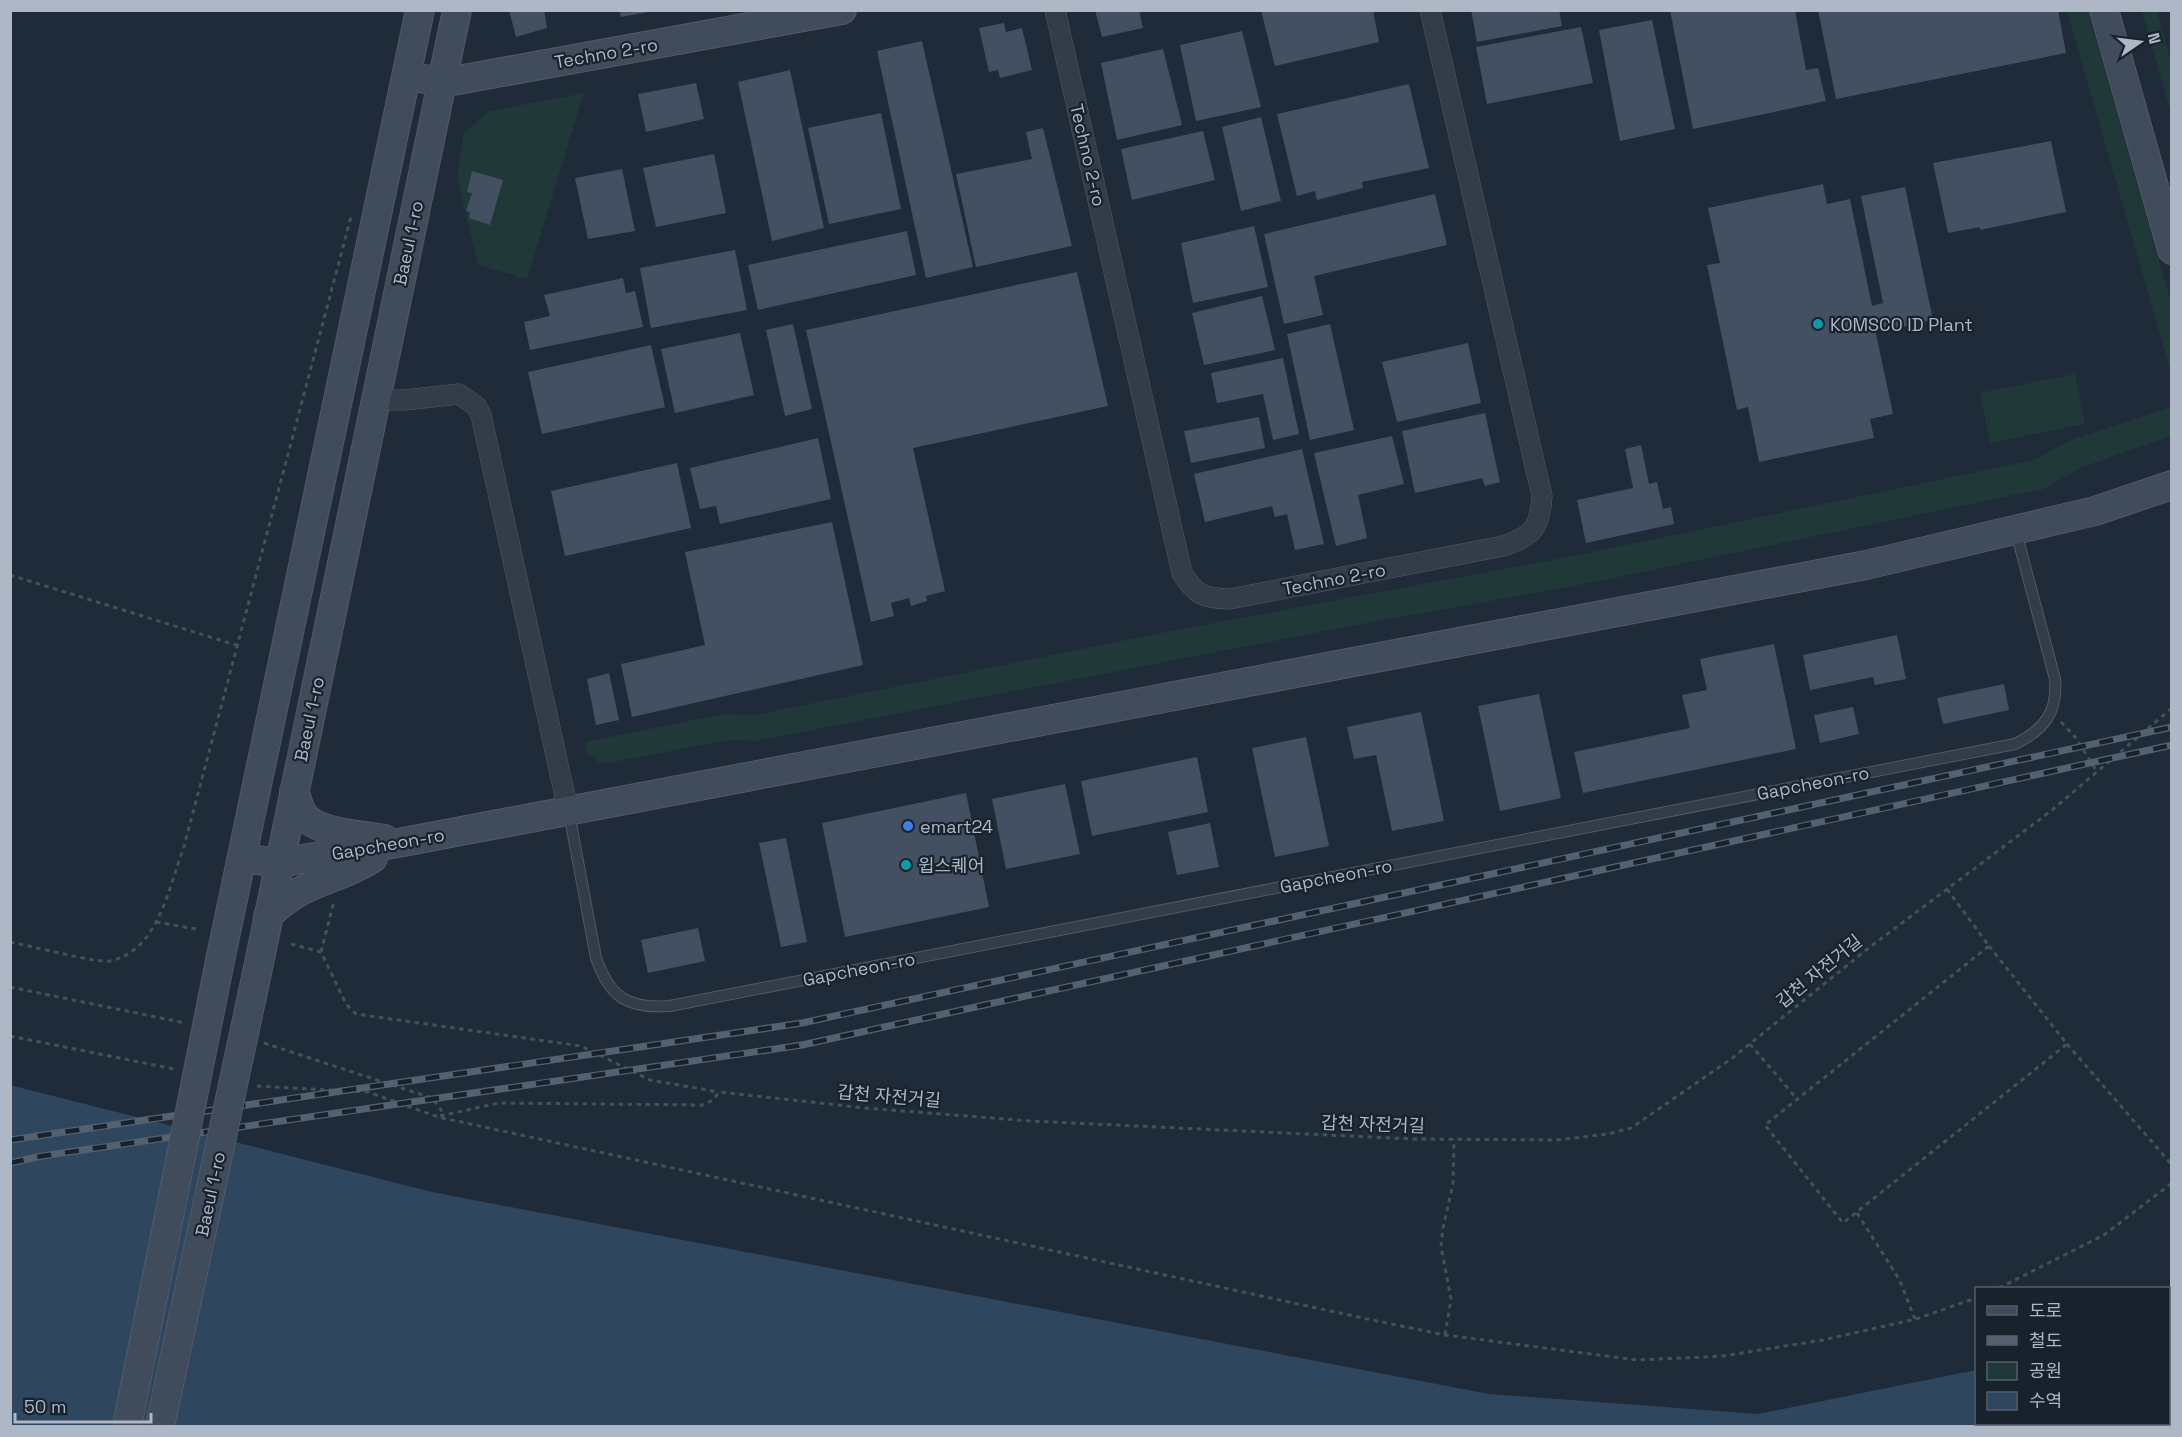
<svg xmlns="http://www.w3.org/2000/svg" width="2182" height="1437" viewBox="0 0 2182 1437" font-family="'Space Grotesk','Noto Sans KR',sans-serif">
	<style>
		.green { fill: #213839 }
		.water { fill: #2f465f }
		.building { fill: #425061 }
		.lines { fill: none; stroke-linecap: round; stroke-linejoin: round }
		.lane-casing { stroke: #505a67; stroke-width: 12 }
		.street-casing { stroke: #505a67; stroke-width: 21 }
		.secondary-casing { stroke: #505a67; stroke-width: 30 }
		.path { stroke: #3e5557; stroke-width: 3; stroke-dasharray: 4.5 4.5; stroke-linecap: butt }
		.lane { stroke: #323d49; stroke-width: 10 }
		.street { stroke: #323d49; stroke-width: 20 }
		.secondary { stroke: #404c5c; stroke-width: 28 }
		.rail-casing { stroke: #546170; stroke-width: 7 }
		.rail { stroke: #18222d; stroke-width: 4.5; stroke-dasharray: 14; stroke-linecap: butt }
		.secondary-bridge-casing { stroke: #505a67; stroke-width: 30; stroke-linecap: butt }
		.secondary-bridge { stroke: #404c5c; stroke-width: 28 }
		.culture-dot { fill: #0f9aa8; stroke: #18222d; stroke-width: 2 }
		.shop-dot { fill: #3f7fe0; stroke: #18222d; stroke-width: 2 }
		.labels { text-anchor: middle; dominant-baseline: central; stroke-width: 4.5; stroke-linejoin: round; paint-order: stroke }
		.street-label { font-size: 18px; fill: #adb7c6; stroke: #18222d }
		.poi-label { font-size: 18px; fill: #adb7c6; stroke: #18222d; text-anchor: start }
	</style>
	<rect width="100%" height="100%" fill="#1f2b38"/>
	<g class="green">
		<polygon points="2067,11 2088,11 2171,303 2171,373"/>
		<polygon points="2142,11 2157,11 2171,61 2171,114"/>
		<polygon points="584,93 527,279 478,265 457,177 464,133 489,111"/>
		<polygon points="2075,374 2085,424 1990,443 1980,393"/>
		<polygon points="2171,407 2171,436 2083,467 2043,489 1584,584 1351,626 756,741 729,740 602,764 587,754 585,742 723,714 755,715 1171,631 1573,556 2034,460 2073,439"/>
	</g>
	<polygon class="water" points="10,1085 432,1192 1489,1394 1758,1414 1976,1370 1976,1424 2168,1424 2168,1291 2171,1289 2171,1426 11,1426"/>
	<g class="building">
		<polygon points="509,10 544,10 547,28 516,37"/>
		<polygon points="619,10 648,10 648,12 621,17"/>
		<polygon points="1095,10 1139,10 1143,28 1102,37"/>
		<polygon points="1261,10 1373,10 1379,42 1275,66"/>
		<polygon points="1471,10 1559,10 1562,26 1477,42"/>
		<polygon points="1670,10 1795,10 1806,70 1818,68 1826,101 1693,129"/>
		<polygon points="1818,10 2058,10 2066,53 1836,99"/>
		<polygon points="1652,20 1675,129 1620,141 1599,30"/>
		<polygon points="1004,23 1006,32 1022,28 1032,70 1000,78 998,70 989,72 979,28"/>
		<polygon points="1581,27 1593,83 1487,104 1476,47"/>
		<polygon points="1242,31 1261,107 1196,121 1180,45"/>
		<polygon points="922,41 973,267 926,278 877,51"/>
		<polygon points="1163,49 1182,125 1117,140 1101,63"/>
		<polygon points="790,70 824,228 772,241 738,82"/>
		<polygon points="696,83 704,119 646,132 638,94"/>
		<polygon points="1409,84 1429,168 1362,182 1363,188 1317,200 1315,191 1297,196 1277,114"/>
		<polygon points="881,113 901,209 829,224 808,128"/>
		<polygon points="1261,117 1281,201 1241,211 1222,127"/>
		<polygon points="1043,128 1072,246 976,267 956,174 1032,159 1026,132"/>
		<polygon points="1203,131 1215,180 1132,200 1121,149"/>
		<polygon points="2051,141 2066,212 1980,230 1980,227 1948,233 1933,163"/>
		<polygon points="714,154 726,213 656,227 643,168"/>
		<polygon points="622,169 635,231 588,239 575,178"/>
		<polygon points="472,171 503,180 490,225 469,218 470,212 466,211 472,193 467,192"/>
		<polygon points="1823,184 1827,204 1850,199 1872,306 1883,303 1861,196 1905,187 1933,320 1888,330 1888,327 1875,329 1893,414 1870,419 1874,438 1759,462 1748,407 1737,410 1707,265 1720,263 1708,208"/>
		<polygon points="1435,194 1447,245 1314,276 1323,315 1284,324 1264,234"/>
		<polygon points="1254,226 1268,287 1193,303 1181,243"/>
		<polygon points="907,231 916,275 758,310 748,265"/>
		<polygon points="735,250 747,310 651,328 640,268"/>
		<polygon points="1077,272 1108,406 913,448 945,591 926,596 927,601 911,606 909,598 891,603 894,616 871,622 806,330"/>
		<polygon points="623,278 626,293 635,291 643,327 530,350 524,322 550,316 544,295"/>
		<polygon points="1262,296 1275,350 1204,365 1192,313"/>
		<polygon points="793,324 812,409 785,416 766,330"/>
		<polygon points="1330,324 1354,430 1310,440 1287,334"/>
		<polygon points="740,333 754,395 675,413 661,349"/>
		<polygon points="1468,343 1481,403 1397,422 1382,362"/>
		<polygon points="651,345 665,407 542,434 528,372"/>
		<polygon points="1283,358 1299,434 1273,440 1263,394 1217,403 1211,373"/>
		<polygon points="1485,413 1500,482 1485,486 1482,478 1415,493 1402,431"/>
		<polygon points="1259,417 1265,448 1191,463 1184,431"/>
		<polygon points="1392,436 1404,484 1358,495 1367,538 1336,546 1314,453"/>
		<polygon points="818,438 831,499 720,524 716,506 700,509 690,468"/>
		<polygon points="1641,445 1649,484 1657,482 1663,509 1671,507 1674,524 1586,543 1577,500 1633,488 1625,449"/>
		<polygon points="1302,449 1324,544 1295,550 1287,514 1275,517 1272,506 1205,522 1194,474"/>
		<polygon points="677,463 691,528 565,556 551,491"/>
		<polygon points="832,522 863,665 632,717 621,664 705,645 685,552"/>
		<polygon points="1897,635 1906,679 1875,685 1873,677 1810,690 1803,655"/>
		<polygon points="1774,644 1796,749 1583,793 1574,752 1690,728 1682,695 1707,690 1700,659"/>
		<polygon points="609,673 619,720 596,725 587,679"/>
		<polygon points="2004,684 2009,710 1943,724 1937,698"/>
		<polygon points="1539,694 1561,798 1500,811 1478,706"/>
		<polygon points="1853,707 1859,734 1820,743 1814,715"/>
		<polygon points="1421,712 1444,821 1392,831 1376,755 1354,759 1347,727"/>
		<polygon points="1306,737 1329,846 1275,857 1252,748"/>
		<polygon points="1197,757 1208,812 1092,836 1081,781"/>
		<polygon points="1065,784 1080,854 1006,869 992,799"/>
		<polygon points="966,793 989,907 845,937 822,823"/>
		<polygon points="1210,823 1219,867 1177,875 1168,832"/>
		<polygon points="786,838 807,942 781,947 759,843"/>
		<polygon points="698,928 705,961 648,973 641,940"/>
	</g>
	<g class="lines">
		<defs>
			<path id="lane" d="M569,813l27,145c14,40 32,51 74,48l1345,-262c29,-14 43,-32 40,-65l-39,-147"/>
			<g id="street">
				<path d="M1055,10l127,563c14,23 22,25 48,26l273,-53c30,-10 37,-18 39,-50l-112,-486"/>
				<polyline points="376,400 405,400 459,394 476,406 481,415 568,810"/>
			</g>
			<g id="secondary">
				<polyline points="2104,10 2172,250"/>
				<polyline points="425,79 442,83 842,10"/>
				<path d="M294,791c3,7 5,17 9,23 13,20 59,20 81,25"/>
				<polyline points="243,858 279,863 398,843 1866,565 2095,511 2172,485"/>
				<path d="M268,916c36,-37 66,-33 105,-58"/>
				<polyline points="221,956 420,10"/>
				<polyline points="258,968 457,10"/>
			</g>
		</defs>
		<use href="#lane" class="lane-casing"/>
		<use href="#street" class="street-casing"/>
		<use href="#secondary" class="secondary-casing"/>
		<g class="path">
			<polyline points="10,575 236,645"/>
			<polyline points="2061,722 2076,738 2097,772"/>
			<polyline points="1947,889 1989,946"/>
			<polyline points="156,922 196,929"/>
			<path d="M10,942c17,3 90,22 100,19 48,-10 58,-72 73,-111l169,-637"/>
			<polyline points="291,944 321,952 346,1004 356,1014 581,1046 650,1080 719,1092"/>
			<polygon points="1989,946 2067,1044 1843,1223 1765,1125"/>
			<polyline points="321,952 334,901"/>
			<polyline points="10,987 185,1023"/>
			<polyline points="10,1036 174,1069"/>
			<polyline points="264,1043 432,1098 444,1114"/>
			<polyline points="1750,1044 1797,1099"/>
			<polyline points="2067,1044 2172,1165"/>
			<polyline points="257,1086 368,1092 438,1117 1372,1320 1445,1335 1637,1360 1683,1358 1723,1356 1823,1340 1916,1319 1976,1298"/>
			<polyline points="440,1116 499,1103 703,1105 713,1100 719,1092 865,1108 1030,1121 1413,1139 1557,1140 1608,1134 1631,1128 1731,1059 1870,947 2051,811 2172,708"/>
			<polyline points="1857,1213 1899,1279 1915,1319"/>
			<polyline points="1999,1288 2104,1235 2172,1183"/>
			<polyline points="1445,1335 1451,1299 1441,1247 1443,1228 1453,1184 1454,1139"/>
		</g>
		<use href="#lane" class="lane"/>
		<use href="#street" class="street"/>
		<use href="#secondary" class="secondary"/>
		<defs>
			<g id="rail">
				<polyline points="10,1140 802,1023 2172,727"/>
				<polyline points="10,1163 42,1156 802,1045 2172,745"/>
			</g>
		</defs>
		<use href="#rail" class="rail-casing"/>
		<use href="#rail" class="rail"/>
		<defs>
			<g id="secondary-bridge">
				<polyline points="127,1426 221,956"/>
				<polyline points="160,1426 258,968"/>
			</g>
		</defs>
		<use href="#secondary-bridge" class="secondary-bridge-casing"/>
		<use href="#secondary-bridge" class="secondary-bridge"/>
	</g>
	<g class="culture-dot">
		<circle cx="1818" cy="324" r="6"/>
		<circle cx="906" cy="865" r="6"/>
	</g>
	<circle class="shop-dot" cx="908" cy="826" r="6"/>
	<g class="labels">
		<g class="street-label">
			<text transform="translate(606 53) rotate(-10)">Techno 2-ro</text>
			<text transform="translate(1088 155) rotate(77)">Techno 2-ro</text>
			<text transform="translate(408 243) rotate(-78)">Baeul 1-ro</text>
			<text transform="translate(1334 579) rotate(-11)">Techno 2-ro</text>
			<text transform="translate(309 719) rotate(-78)">Baeul 1-ro</text>
			<text transform="translate(1813 783) rotate(-11)">Gapcheon-ro</text>
			<text transform="translate(388 844) rotate(-10)">Gapcheon-ro</text>
			<text transform="translate(1336 876) rotate(-11)">Gapcheon-ro</text>
			<text transform="translate(859 969) rotate(-11)">Gapcheon-ro</text>
			<text transform="translate(1819 971) rotate(-39)">갑천 자전거길</text>
			<text transform="translate(889 1096) rotate(5)">갑천 자전거길</text>
			<text transform="translate(1373 1124) rotate(2)">갑천 자전거길</text>
			<text transform="translate(210 1194) rotate(-78)">Baeul 1-ro</text>
		</g>
		<g class="poi-label">
			<text x="1830" y="324">KOMSCO ID Plant</text>
			<text x="920" y="826">emart24</text>
			<text x="918" y="865">윕스퀘어</text>
		</g>
	</g>
	<rect width="2182" height="1437" fill="none" stroke="#adb7c6" stroke-width="24"/>
	<rect x="1975" y="1287" width="195" height="138" fill="#18222d" stroke="#545e6a" stroke-width="1.5"/>
	<rect x="1987" y="1306" width="30" height="9" fill="#404c5c" stroke="#545e6a" stroke-width="1.5"/>
	<text x="2029" y="1317" font-size="18" fill="#adb7c6">도로</text>
	<rect x="1987" y="1336" width="30" height="9" fill="#546170" stroke="#545e6a" stroke-width="1.5"/>
	<text x="2029" y="1347" font-size="18" fill="#adb7c6">철도</text>
	<rect x="1987" y="1362" width="30" height="18" fill="#213839" stroke="#545e6a" stroke-width="1.5"/>
	<text x="2029" y="1377" font-size="18" fill="#adb7c6">공원</text>
	<rect x="1987" y="1392" width="30" height="18" fill="#2f465f" stroke="#545e6a" stroke-width="1.5"/>
	<text x="2029" y="1407" font-size="18" fill="#adb7c6">수역</text>
	<g transform="translate(2140 42) rotate(76)" stroke="#18222d" stroke-width="4.5" paint-order="stroke">
	<path d="M0-4.5L10 22L0 15L-10 22Z" fill="#adb7c6"/>
	<text y="-9" font-size="16" font-weight="bold" text-anchor="middle" fill="#adb7c6">N</text>
	</g>
	<path d="M15 1413v9h136v-9" fill="none" stroke="#adb7c6" stroke-width="3"/>
	<text x="24" y="1413" font-size="18" fill="#adb7c6" stroke="#18222d" stroke-width="4.5" paint-order="stroke">50 m</text>
</svg>
